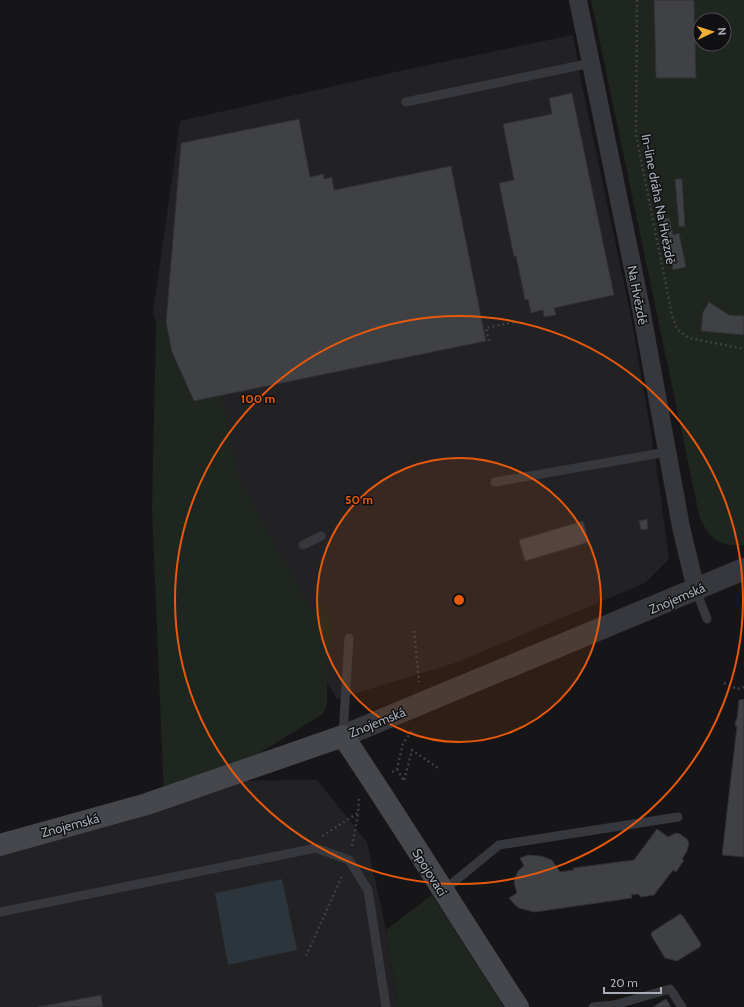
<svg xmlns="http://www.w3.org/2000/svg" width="744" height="1007" viewBox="0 0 744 1007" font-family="Cabin,sans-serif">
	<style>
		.built { fill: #222225 }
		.green { fill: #1e261f; fill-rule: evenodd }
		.water { fill: #2c353c }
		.building { fill: #404145; stroke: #303034 }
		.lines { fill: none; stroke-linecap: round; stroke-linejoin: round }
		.path { stroke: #3d3f44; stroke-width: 2.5; stroke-dasharray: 2 3; stroke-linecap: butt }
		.service { stroke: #37383d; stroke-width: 9 }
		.minor { stroke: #37383d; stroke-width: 18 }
		.tertiary { stroke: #37383d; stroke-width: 22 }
		.secondary { stroke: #45474d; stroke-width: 22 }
		.ring { fill: none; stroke: #e8590c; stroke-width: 2 }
		.labels { text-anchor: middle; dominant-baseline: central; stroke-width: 3; stroke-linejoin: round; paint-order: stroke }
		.street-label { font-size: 13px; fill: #a8adb8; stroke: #111113 }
		.centre { fill: #e8590c; stroke: #111113; stroke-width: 2 }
		.ring-label { font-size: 12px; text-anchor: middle; font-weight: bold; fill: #e8590c; stroke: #111113; stroke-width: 3; stroke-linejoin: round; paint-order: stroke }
	</style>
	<rect width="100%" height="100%" fill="#161618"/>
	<g class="built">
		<polygon points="573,35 581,81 631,316 656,463 669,559 645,583 455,663 337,699 204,469 153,313 180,121 400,71"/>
		<polygon points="317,780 367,842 386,930 398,1007 0,1007 0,843 214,781"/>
	</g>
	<g class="green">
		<path d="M591,0h153v545c-25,2 -33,-6 -44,-26zM700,20h24v24h-24z"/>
		<polygon points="166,322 172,352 194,401 221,396 240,481 312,611 325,604 333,624 327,667 327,703 323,714 214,781 164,799 152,509 156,323"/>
		<polygon points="432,895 504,1007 398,1007 386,930"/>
	</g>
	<polygon class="water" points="282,879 297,950 228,965 215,893"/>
	<g class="building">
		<polygon points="654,0 694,0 696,78 656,78"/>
		<polygon points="572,93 614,295 554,308 556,315 544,317 543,310 531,313 528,299 525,300 516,256 514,257 499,183 514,180 503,124 552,114 549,98"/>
		<polygon points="299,119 310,177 323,174 324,179 332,177 334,190 451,166 486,341 194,401 172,352 166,322 181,143"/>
		<polygon points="675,179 682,179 685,226 679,227"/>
		<polygon points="669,218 673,235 679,233 686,267 673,270 663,219"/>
		<polygon points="709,302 729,315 744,316 744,335 701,331 703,312"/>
		<polygon points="647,519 648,529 641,530 639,521"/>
		<polygon points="583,521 589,542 525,561 519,540"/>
		<polygon points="744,699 744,857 722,855 737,726 735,726 736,719 737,719 739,700"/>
		<polygon points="657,829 668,837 676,833 680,834 687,839 689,843 687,851 682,859 684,860 676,872 673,870 654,895 641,897 638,894 631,895 632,898 535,912 530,911 519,908 515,905 509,898 517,893 514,883 515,878 518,871 524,866 520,858 528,855 541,856 552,860 560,872 574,870 573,868 634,860"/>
		<polygon points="680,914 683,916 701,944 700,947 677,961 665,958 651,935 652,932"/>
		<polygon points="101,995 103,1007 38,1007"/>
		<polygon points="666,999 671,1007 653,1007"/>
	</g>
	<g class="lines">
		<g class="path">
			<polyline points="637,0 636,135 672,315 677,329 689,338 744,349"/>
			<polyline points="489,341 486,328 514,322"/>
			<polyline points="414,631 419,682"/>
			<polyline points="724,683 737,689 744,687"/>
			<polyline points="397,769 404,781 412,750 438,768"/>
			<polyline points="392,772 397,769 403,743 413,730"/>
			<polyline points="322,836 358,813 359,798"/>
			<polyline points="352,846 358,814"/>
			<polyline points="306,956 342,876"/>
		</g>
		<g class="service">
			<polyline points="406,102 591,63"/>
			<polyline points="495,482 667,452"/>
			<polyline points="303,545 321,536"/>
			<polyline points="696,590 707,619"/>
			<polyline points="343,735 349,638"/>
			<polyline points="443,891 499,845 678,817"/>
			<polyline points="0,912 316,848 349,860 368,890 386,1007"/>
			<polyline points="593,1007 614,1005"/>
			<polyline points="614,1007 614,1005 670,989 682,1007"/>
		</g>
		<polyline class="minor" points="578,0 640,303 681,527 696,590"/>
		<polyline class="tertiary" points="343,736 744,569"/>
		<path class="secondary" d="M0,845l147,-41 196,-68c60,89 116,181 175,271"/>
	</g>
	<circle cx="459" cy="600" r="142" fill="#e8590c" fill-opacity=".12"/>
	<g class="ring">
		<circle cx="459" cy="600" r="142"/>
		<circle cx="459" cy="600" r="284"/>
	</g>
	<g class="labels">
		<g class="street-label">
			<text transform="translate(659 199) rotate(79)">In-line dráha Na Hvězdě</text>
			<text transform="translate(638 295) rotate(79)">Na Hvězdě</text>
			<text transform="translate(677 598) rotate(-23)">Znojemská</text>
			<text transform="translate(377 722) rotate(-22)">Znojemská</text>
			<text transform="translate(70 825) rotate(-15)">Znojemská</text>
			<text transform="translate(430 872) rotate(58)">Spojovací</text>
		</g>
	</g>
	<circle cx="459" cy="600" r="6" class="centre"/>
	<g class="ring-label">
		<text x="258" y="403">100 m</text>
		<text x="359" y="504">50 m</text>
	</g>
	<g transform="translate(712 32) rotate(86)"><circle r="19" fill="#111113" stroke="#4d4f55"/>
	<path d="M0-3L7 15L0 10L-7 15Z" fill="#f2b134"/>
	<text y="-6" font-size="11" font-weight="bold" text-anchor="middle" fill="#a8adb8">N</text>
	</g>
	<path d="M604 987v6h57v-6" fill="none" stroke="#a8adb8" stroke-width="2"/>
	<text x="610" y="987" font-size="12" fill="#a8adb8" stroke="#111113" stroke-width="3" paint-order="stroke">20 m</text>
</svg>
